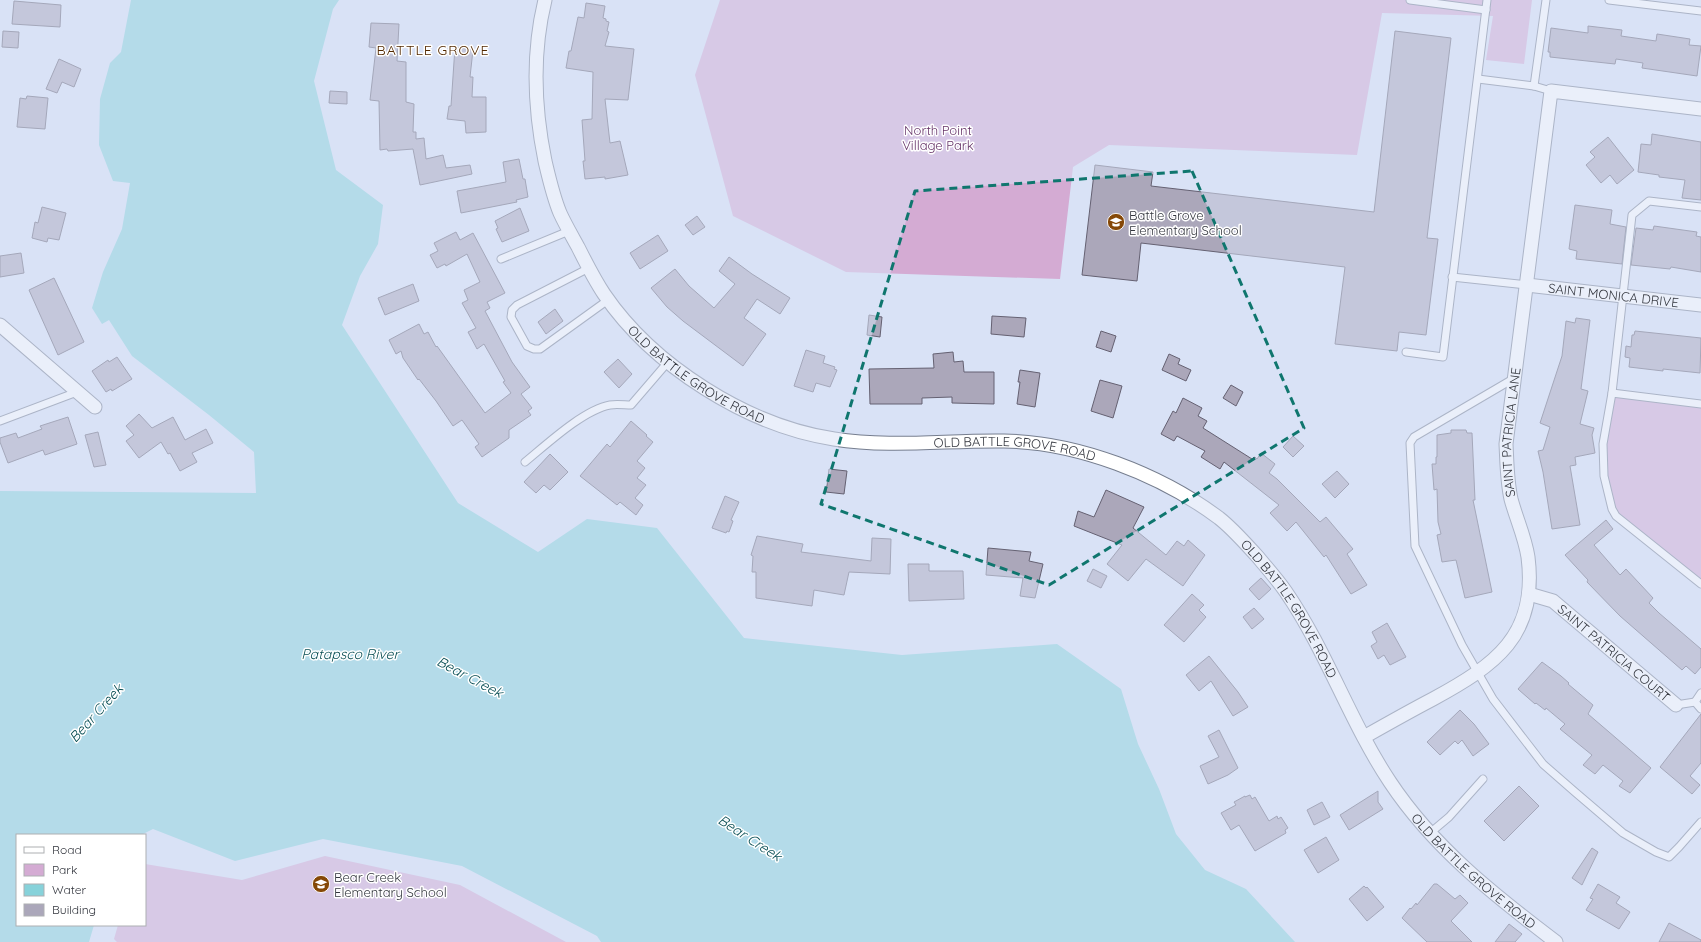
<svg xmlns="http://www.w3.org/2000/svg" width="1701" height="942" viewBox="0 0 1701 942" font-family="Quicksand,sans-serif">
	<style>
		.green { fill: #d4abd3 }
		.water { fill: #87d2da }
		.building { fill: #aba7ba; stroke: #656172 }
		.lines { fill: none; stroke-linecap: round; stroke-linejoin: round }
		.service-casing { stroke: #767e8f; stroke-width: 9 }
		.minor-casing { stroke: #767e8f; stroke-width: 15 }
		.service { stroke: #fff; stroke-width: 7 }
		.minor { stroke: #fff; stroke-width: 13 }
		.marked { fill: none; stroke: #0f766e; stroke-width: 3; stroke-dasharray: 8 5; stroke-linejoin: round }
		.labels { text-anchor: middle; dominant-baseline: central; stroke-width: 3; stroke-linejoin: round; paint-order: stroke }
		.park-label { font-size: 13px; fill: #643166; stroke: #fff }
		.poi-label { font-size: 13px; fill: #33363e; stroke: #fff; text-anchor: start }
		.street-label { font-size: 13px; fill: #33363e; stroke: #fff }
		.neighbourhood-label { font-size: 14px; letter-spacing: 1px; fill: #532900; stroke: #fff }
		.water-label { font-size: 14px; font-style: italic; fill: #084e54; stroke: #fff }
	</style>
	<rect width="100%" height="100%" fill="#d9e2f6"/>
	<g class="green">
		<polygon points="720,0 1532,0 1524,64 1486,60 1493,16 1382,13 1357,155 1109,145 1073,167 1060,279 846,272 733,216 695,75"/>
		<polygon points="1613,396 1701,407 1701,582 1617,515 1605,477 1604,445"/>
		<polygon points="325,856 460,885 566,942 117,942 114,939 118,925 145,925 145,864 242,880"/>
	</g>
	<polygon class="water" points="131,0 339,0 333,9 314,81 336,170 383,205 378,244 360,276 342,325 458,503 538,552 587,519 657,528 744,638 902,655 1057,644 1121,689 1138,744 1159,789 1176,834 1205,870 1246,889 1295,942 601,942 597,936 462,866 323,839 235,861 153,829 141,835 17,835 17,925 94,925 89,942 0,942 0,491 256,493 254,452 209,415 132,356 109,320 102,324 92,308 103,272 122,229 130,183 113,181 99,145 100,99 110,63 121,52"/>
	<g class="building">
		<polygon points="14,1 61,5 60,27 12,24"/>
		<polygon points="586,3 605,6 603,18 606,19 606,21 609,22 607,31 609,32 605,46 634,49 628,100 605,99 610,143 620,141 628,175 605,179 605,177 585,179 583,161 585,161 582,120 592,119 593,72 566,68 569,51 571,51 578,17 584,18"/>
		<polygon points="371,23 399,24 397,61 406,62 406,102 414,104 413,132 416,132 416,139 424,138 426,159 443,155 446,168 470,165 472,174 420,185 413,149 388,151 387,149 380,150 379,101 370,100 376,48 369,47"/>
		<polygon points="1588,26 1622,30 1621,36 1656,41 1657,34 1690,39 1689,45 1701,46 1697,76 1642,68 1643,63 1616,59 1615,64 1550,57 1550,52 1548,52 1551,28 1588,33"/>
		<polygon points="3,31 19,32 18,48 2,47"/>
		<polygon points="1395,31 1451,38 1427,238 1438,239 1426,335 1399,332 1397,351 1335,344 1345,267 1141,243 1137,281 1082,275 1095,165 1153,172 1151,186 1374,212"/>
		<polygon points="455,47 473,50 470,77 473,77 472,97 486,97 486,132 466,133 465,121 447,119 449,106 451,106"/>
		<polygon points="59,59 81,69 74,87 62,82 57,93 46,89"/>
		<polygon points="330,91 347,92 347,104 329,103"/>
		<polygon points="27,96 48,98 45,129 17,127 20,98 26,99"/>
		<polygon points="1652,134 1701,142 1701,200 1682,198 1685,180 1659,177 1659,175 1638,172 1641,144 1651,145"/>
		<polygon points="1608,137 1634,170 1617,184 1610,175 1601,183 1586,165 1595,157 1590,152"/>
		<polygon points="519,159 523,179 525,179 528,197 516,200 517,202 461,213 457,191 506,182 503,162"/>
		<polygon points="1575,205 1612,210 1610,224 1626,227 1622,264 1576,259 1577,251 1569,249"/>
		<polygon points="42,207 66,213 59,240 48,238 47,242 32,238 35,222 38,223"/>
		<polygon points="520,208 529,231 502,242 496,229 498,228 495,221"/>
		<polygon points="697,216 705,227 693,235 685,225"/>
		<polygon points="1654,226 1697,232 1696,236 1701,237 1701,272 1671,267 1670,269 1631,265 1636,228 1653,230"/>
		<polygon points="456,232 460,240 473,233 505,293 487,302 490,308 485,311 512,362 530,387 521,394 532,408 528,411 531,415 509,430 509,438 482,457 475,447 479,444 462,420 453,426 436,401 419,379 418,380 403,358 401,351 396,354 389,340 419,324 424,334 428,332 436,347 437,346 485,413 511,393 503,382 505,381 484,344 477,349 468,332 476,328 462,303 468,300 464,290 480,282 467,254 446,266 445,264 437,268 430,255 438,251 434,243"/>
		<polygon points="658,235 668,251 640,269 630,253"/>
		<polygon points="21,253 24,273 0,277 0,256"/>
		<polygon points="729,257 752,274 790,298 780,314 757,299 744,318 766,334 743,366 683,321 667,307 651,288 675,269 689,286 714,308 735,284 719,271"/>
		<polygon points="54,278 84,342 58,355 29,290"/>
		<polygon points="413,284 419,301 385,315 378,298"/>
		<polygon points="555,309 563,321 546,334 538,322"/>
		<polygon points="869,315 882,317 880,337 867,335"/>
		<polygon points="992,316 1026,318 1024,337 991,334"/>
		<polygon points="1576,318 1590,320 1581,389 1588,391 1580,424 1594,428 1592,435 1595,453 1575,457 1576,465 1570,466 1580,525 1552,529 1543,472 1538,451 1543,450 1550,427 1540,423 1562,356 1566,321 1575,323"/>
		<polygon points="1101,331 1116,336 1111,352 1096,347"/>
		<polygon points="1635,331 1701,338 1700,373 1663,369 1663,371 1629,367 1630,358 1625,357 1626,346 1631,347 1632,335 1634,335"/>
		<polygon points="806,350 825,356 823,363 835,367 834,369 837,370 830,387 816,383 813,392 794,386"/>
		<polygon points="953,352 954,362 963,361 964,372 994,372 994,404 952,403 952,397 922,398 922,404 870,404 869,369 934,368 933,354"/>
		<polygon points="1169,354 1180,359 1178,364 1191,370 1186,381 1162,370"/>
		<polygon points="117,357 132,379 112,391 111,389 106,392 92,371 108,360 109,362"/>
		<polygon points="618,359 632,374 619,388 604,372"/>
		<polygon points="1020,370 1040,373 1035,407 1017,404 1020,382 1018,382"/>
		<polygon points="1100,380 1122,386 1113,418 1091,411"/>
		<polygon points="1231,385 1243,392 1236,406 1223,398"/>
		<polygon points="1183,398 1202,408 1198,416 1207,421 1203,428 1252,459 1254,457 1257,459 1261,453 1275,464 1269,473 1277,479 1320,522 1326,517 1353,549 1347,554 1367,585 1351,594 1326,555 1324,557 1296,522 1287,531 1270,513 1279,505 1224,462 1220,469 1201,457 1205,451 1177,436 1174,441 1161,434 1173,411 1176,413"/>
		<polygon points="139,414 152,428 173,417 185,440 206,429 213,443 192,453 197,462 180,471 170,453 168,454 161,442 139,458 126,441 134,435 126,426"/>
		<polygon points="68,417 77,444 45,455 43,450 8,463 0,442 0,438 16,433 18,438 42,429 40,426"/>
		<polygon points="631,421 647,435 646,436 653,442 637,461 645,468 637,478 646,485 635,498 643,505 636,515 620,502 617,505 580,476 607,444 610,447"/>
		<polygon points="1451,430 1466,430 1467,433 1472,433 1475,500 1473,500 1492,592 1465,598 1456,560 1442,562 1437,535 1441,534 1438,522 1437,489 1434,490 1432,464 1436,464 1436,457 1437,457 1437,435 1451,433"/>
		<polygon points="98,432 106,465 94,467 85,435"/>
		<polygon points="1293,436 1304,446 1293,457 1283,447"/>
		<polygon points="550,454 568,472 550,490 544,485 536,493 524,482"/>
		<polygon points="829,469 847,471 844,494 826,492"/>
		<polygon points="1337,471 1349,484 1335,498 1322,484"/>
		<polygon points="1106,490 1144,507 1133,528 1166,555 1177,541 1184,546 1188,540 1205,555 1183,586 1146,559 1128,581 1107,564 1122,545 1074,526 1078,511 1094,517"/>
		<polygon points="725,496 739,502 731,520 733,521 729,532 727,531 726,533 712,528"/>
		<polygon points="1606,520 1613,529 1594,545 1620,575 1626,569 1653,598 1649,603 1659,613 1701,649 1701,667 1695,674 1686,666 1682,670 1620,616 1587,582 1588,580 1565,555"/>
		<polygon points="757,536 803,544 801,552 871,561 872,538 891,539 890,574 849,572 844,595 814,590 812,606 756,598 756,572 752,572 753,556 751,555"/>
		<polygon points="988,548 1031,552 1029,561 1043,564 1035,598 1020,596 1023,578 986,575"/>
		<polygon points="908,564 929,564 929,571 963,571 964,599 909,601"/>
		<polygon points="1093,569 1107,576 1101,588 1087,581"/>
		<polygon points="1261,578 1271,589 1259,600 1249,589"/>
		<polygon points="1192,594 1204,605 1199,610 1206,617 1184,642 1164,625"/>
		<polygon points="1254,608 1264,619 1252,629 1243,617"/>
		<polygon points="1387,623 1406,657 1390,665 1384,655 1378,659 1371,646 1377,642 1372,632"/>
		<polygon points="1209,656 1238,692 1248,707 1233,716 1211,681 1199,691 1186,675"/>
		<polygon points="1542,662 1561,676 1569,683 1568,684 1593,705 1588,714 1651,768 1630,793 1619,786 1623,781 1603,765 1595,774 1583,765 1592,755 1560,729 1565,724 1546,708 1545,710 1536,703 1535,704 1519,690 1518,689"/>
		<polygon points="1460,710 1474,724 1489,744 1473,756 1462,740 1458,744 1455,741 1440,755 1427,742"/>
		<polygon points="1701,714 1701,763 1690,776 1700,785 1692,794 1660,767"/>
		<polygon points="1219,730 1238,768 1228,775 1208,784 1200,766 1219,757 1208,736"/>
		<polygon points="1519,786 1539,806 1504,841 1484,821"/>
		<polygon points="1378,791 1378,802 1383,809 1349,830 1340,815"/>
		<polygon points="1250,795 1252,799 1255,797 1269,821 1277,816 1278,819 1281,817 1288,828 1285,830 1286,833 1255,851 1239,825 1231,830 1221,813 1236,805 1234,802 1245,796 1245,797"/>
		<polygon points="1322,802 1330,817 1314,825 1307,810"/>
		<polygon points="1326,837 1339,860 1318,873 1304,850"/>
		<polygon points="1592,848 1598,852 1582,885 1572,878"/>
		<polygon points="1434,884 1437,884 1455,899 1460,895 1468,903 1451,921 1472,942 1427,942 1402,918 1410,908 1411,909 1416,903 1417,905"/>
		<polygon points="1598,884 1620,897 1616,903 1630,912 1619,929 1586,910 1593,899 1590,898"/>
		<polygon points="1364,886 1366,888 1367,887 1384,907 1367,921 1349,899"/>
		<polygon points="1669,923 1701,940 1701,942 1659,942"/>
		<polygon points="1509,924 1522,934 1515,942 1495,942"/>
	</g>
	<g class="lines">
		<defs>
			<g id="service">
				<polyline points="1410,0 1486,10"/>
				<polyline points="1609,0 1701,11"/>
				<polyline points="1478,79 1534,86 1551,91"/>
				<polyline points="1534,86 1546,0"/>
				<polyline points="1701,207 1649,201 1632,215 1612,393 1603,444 1604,476 1612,509 1616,516 1701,584"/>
				<polyline points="501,259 569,231"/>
				<polyline points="589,268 517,305 512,310 511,317 527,346 534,349 540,349 608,300"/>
				<polyline points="1452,277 1527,285"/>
				<polyline points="1406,352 1443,357 1487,0"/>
				<polyline points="1513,379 1414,437 1410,443 1415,546 1462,645 1493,699 1543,764 1575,792 1623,833 1656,852 1669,857 1679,847 1701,822"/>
				<polyline points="1612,393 1701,404"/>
				<polyline points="0,421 77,392"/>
				<path d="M525,462c21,-17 58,-52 85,-57 6,-1 15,0 21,0l37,-43"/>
				<polyline points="1701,693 1695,702 1701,709"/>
				<polyline points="1676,705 1695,702"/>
				<polyline points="1430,833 1449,817 1483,779"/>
			</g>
			<g id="minor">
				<path id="s1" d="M545,0c-13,53 -11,107 0,161 4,17 8,35 15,52 5,11 12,23 18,34 8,16 16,32 26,47 49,72 144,132 230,145 56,9 113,1 170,2 73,1 156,33 215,77 14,11 26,25 38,38 10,12 20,23 29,36 41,60 64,130 104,190 43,65 104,113 166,160"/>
				<path id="s2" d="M1527,285l174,20"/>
				<polyline points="0,325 95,407"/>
				<path id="s3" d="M1529,594l24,7 123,104"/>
				<path id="s4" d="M1364,737c23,-13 46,-26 69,-38 62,-34 105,-63 95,-142 -3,-20 -12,-39 -17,-58 -4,-18 -4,-36 -5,-55l45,-353 150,18"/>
			</g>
		</defs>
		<use href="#service" class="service-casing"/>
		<use href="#minor" class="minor-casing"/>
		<use href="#service" class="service"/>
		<use href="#minor" class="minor"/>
	</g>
	<path d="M0 0H1701V942H0ZM1192,171l112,257 -255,157 -228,-81 94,-313z" fill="#d9e2f6" fill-opacity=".55" fill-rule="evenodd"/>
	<path class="marked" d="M1192,171l112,257 -255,157 -228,-81 94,-313z"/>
	<defs>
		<symbol id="school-disc" viewBox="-11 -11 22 22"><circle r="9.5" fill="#854807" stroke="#fff"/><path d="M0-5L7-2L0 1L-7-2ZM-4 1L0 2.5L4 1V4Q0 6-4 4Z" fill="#fff"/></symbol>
	</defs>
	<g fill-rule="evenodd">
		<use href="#school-disc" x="1106" y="212" width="20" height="20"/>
		<use href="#school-disc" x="311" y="874" width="20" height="20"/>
	</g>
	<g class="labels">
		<g class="park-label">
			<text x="938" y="130">North Point<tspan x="938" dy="15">Village Park</tspan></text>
		</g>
		<g class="poi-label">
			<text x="1129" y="215">Battle Grove<tspan x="1129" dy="15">Elementary School</tspan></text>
			<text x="334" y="877">Bear Creek<tspan x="334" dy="15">Elementary School</tspan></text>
		</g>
		<g class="street-label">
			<text stroke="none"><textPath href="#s2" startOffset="87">SAINT MONICA DRIVE</textPath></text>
			<text stroke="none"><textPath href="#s1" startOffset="433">OLD BATTLE GROVE ROAD</textPath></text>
			<text stroke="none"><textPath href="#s4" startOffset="392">SAINT PATRICIA LANE</textPath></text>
			<text stroke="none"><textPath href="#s1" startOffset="769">OLD BATTLE GROVE ROAD</textPath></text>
			<text stroke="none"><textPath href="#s1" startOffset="1105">OLD BATTLE GROVE ROAD</textPath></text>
			<text stroke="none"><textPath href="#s3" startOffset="105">SAINT PATRICIA COURT</textPath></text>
			<text stroke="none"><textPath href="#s1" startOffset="1429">OLD BATTLE GROVE ROAD</textPath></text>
		</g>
		<g class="neighbourhood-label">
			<text x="433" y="50">BATTLE GROVE</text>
		</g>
		<g class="water-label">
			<text x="350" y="654">Patapsco River</text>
			<text transform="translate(470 677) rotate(28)">Bear Creek</text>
			<text transform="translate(96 713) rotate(-48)">Bear Creek</text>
			<text transform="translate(750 838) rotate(33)">Bear Creek</text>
		</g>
	</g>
	<rect x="16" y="834" width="130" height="92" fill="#ffffff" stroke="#adafb2"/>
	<rect x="24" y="847" width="20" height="6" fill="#ffffff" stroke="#adafb2"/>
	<text x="52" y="854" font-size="12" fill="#33363e">Road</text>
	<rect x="24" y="864" width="20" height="12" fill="#d4abd3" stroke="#adafb2"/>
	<text x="52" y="874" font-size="12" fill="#33363e">Park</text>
	<rect x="24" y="884" width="20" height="12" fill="#87d2da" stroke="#adafb2"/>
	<text x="52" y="894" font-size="12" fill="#33363e">Water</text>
	<rect x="24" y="904" width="20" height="12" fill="#aba7ba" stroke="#adafb2"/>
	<text x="52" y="914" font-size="12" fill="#33363e">Building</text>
</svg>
